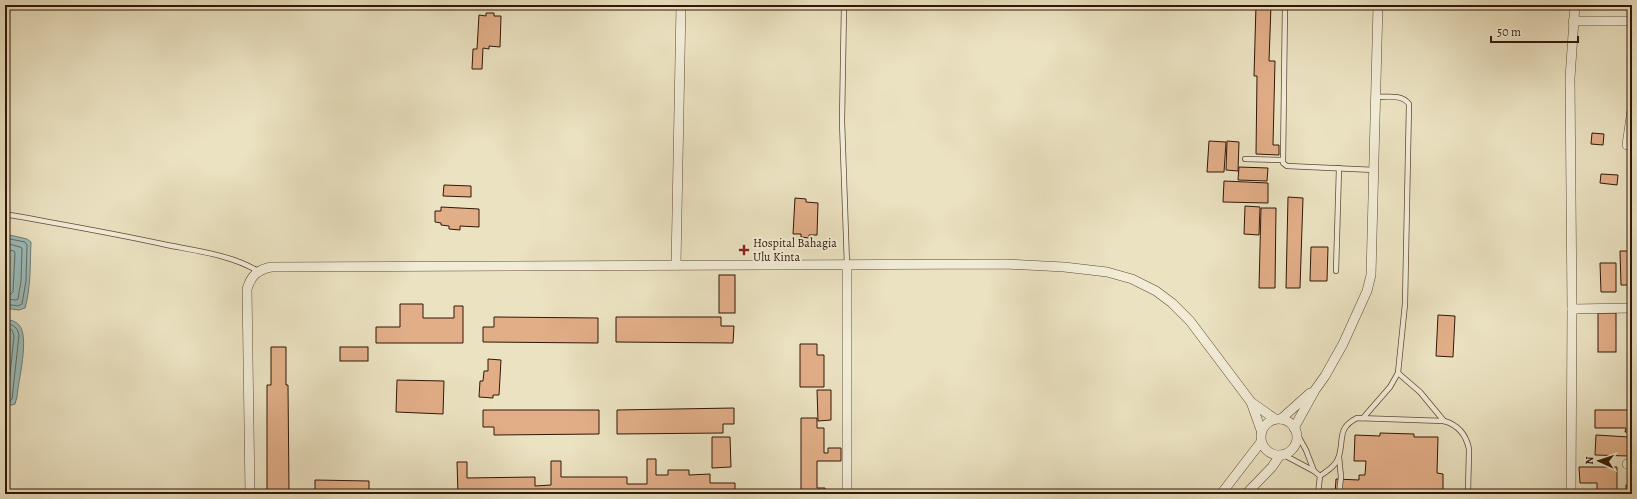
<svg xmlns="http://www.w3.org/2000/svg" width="1637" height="499" viewBox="0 0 1637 499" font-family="Alegreya,serif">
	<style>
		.water { fill: #9abcba; stroke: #707a72 }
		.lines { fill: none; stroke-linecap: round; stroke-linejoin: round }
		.shore { stroke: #656a60; stroke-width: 1 }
		.building { fill: #e2ae88; stroke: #301706 }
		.lane-casing { stroke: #5f4a35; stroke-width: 6 }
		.street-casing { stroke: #5f4a35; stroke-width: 10 }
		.lane { stroke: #f2ecd7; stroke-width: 4.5 }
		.street { stroke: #f2ecd7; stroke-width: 9 }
		.poi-dot { fill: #8f2418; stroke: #f2ecd7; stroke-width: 1.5 }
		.labels { text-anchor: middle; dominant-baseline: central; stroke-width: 4; stroke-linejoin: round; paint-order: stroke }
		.poi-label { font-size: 12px; fill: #301706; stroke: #f2ecd7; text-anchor: start }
	</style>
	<rect width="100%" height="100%" fill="#ebe2c1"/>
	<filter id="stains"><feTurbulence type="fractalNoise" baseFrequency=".005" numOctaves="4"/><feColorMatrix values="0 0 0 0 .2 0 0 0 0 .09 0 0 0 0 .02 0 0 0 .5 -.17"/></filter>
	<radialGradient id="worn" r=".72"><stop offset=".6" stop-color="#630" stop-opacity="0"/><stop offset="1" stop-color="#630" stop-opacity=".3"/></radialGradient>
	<g class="water">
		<path d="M5,234l22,5 4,3c-1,22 0,45 -6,66l-6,2 -14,-2z"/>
		<path d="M5,319c5,1 11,2 14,6 11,12 -1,56 -2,72l-2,7 -3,1 -7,-1z"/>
	</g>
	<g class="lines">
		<g class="shore">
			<polyline points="5,238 25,242 27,245 26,281 22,304 18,306 5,304"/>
			<polyline points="5,243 20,247 22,248 21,281 18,299 16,300 5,299"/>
			<polyline points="5,249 14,251 15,253 13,292 11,294 5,293"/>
			<path d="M5,323c8,2 12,3 14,12l-7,64 -2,2h-5"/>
			<polyline points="5,328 12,330 14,336 8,394 5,396"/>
		</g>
	</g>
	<g class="building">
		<polygon points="1256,5 1271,5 1269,61 1275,61 1273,145 1279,145 1279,155 1256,154 1257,76 1254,76"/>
		<polygon points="486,13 494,13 494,16 501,16 500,47 489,46 489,49 483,48 482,69 472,69 473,49 477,49 479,15 486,16"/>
		<polygon points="1592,133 1604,134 1603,145 1591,144"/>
		<polygon points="1209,141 1226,142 1224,172 1207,172"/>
		<polygon points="1227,141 1239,142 1238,171 1226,170"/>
		<polygon points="1239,167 1268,168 1267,181 1238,180"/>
		<polygon points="1601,174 1618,175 1617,185 1600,183"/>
		<polygon points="1224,181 1268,183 1268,203 1223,202"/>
		<polygon points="444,185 471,186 471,197 443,196"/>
		<polygon points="1288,197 1303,198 1300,288 1286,288"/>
		<polygon points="795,198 806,199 806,202 818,203 817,235 809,235 809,238 801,237 801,234 793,234"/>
		<polygon points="1245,206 1260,207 1259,235 1244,234"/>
		<polygon points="441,207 479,209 479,227 460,226 460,230 449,229 449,226 441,225 441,223 435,222 435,211 441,211"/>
		<polygon points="1261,208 1276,208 1275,288 1259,288"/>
		<polygon points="1311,247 1328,247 1327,281 1310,281"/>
		<polygon points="1620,251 1632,251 1632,285 1621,285"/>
		<polygon points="1600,263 1616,263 1616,292 1601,292"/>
		<rect x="719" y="275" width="16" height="38"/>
		<polygon points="400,304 423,304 423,318 454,318 454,306 463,306 463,343 376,343 376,327 400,327"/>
		<rect x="1598" y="313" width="18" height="39"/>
		<polygon points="1438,315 1455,316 1453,357 1436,356"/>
		<polygon points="494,317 598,318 598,343 483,342 483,327 494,327"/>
		<polygon points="616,317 721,317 721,326 734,326 733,343 616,342"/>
		<polygon points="800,344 817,344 817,355 824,355 824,387 800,387"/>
		<polygon points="271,347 286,347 286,385 288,385 289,491 267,491 267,385 271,385"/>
		<rect x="340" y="347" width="28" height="14"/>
		<polygon points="488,359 501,360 499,395 493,395 493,398 479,397 480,381 483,381 484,371 488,371"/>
		<polygon points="397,380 444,381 443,414 396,412"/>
		<polygon points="817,390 831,390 831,420 818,421"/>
		<polygon points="734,408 734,424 723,424 723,433 617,434 617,410"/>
		<polygon points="483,410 599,410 599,434 494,435 494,427 483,427"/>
		<polygon points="1595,410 1632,410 1632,432 1625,432 1626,428 1595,428"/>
		<polygon points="801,418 817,418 817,428 824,428 824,453 828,453 828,448 841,448 841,461 817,461 817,488 825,488 825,494 801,494"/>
		<polygon points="1380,433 1414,434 1414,437 1438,437 1437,473 1443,474 1443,494 1335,494 1336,479 1359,480 1359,475 1365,475 1366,461 1354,461 1355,435 1380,436"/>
		<polygon points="1596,435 1629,437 1628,456 1595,455"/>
		<polygon points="712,437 730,437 731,467 712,468"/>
		<polygon points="647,459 656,459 656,475 668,475 668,470 689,470 689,475 710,474 710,483 735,483 735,494 458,494 457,462 467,462 467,478 535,477 535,486 551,485 551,461 561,461 561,477 627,477 627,484 647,484"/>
		<polygon points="1579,467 1617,467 1617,494 1597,494 1597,483 1580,483"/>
		<polygon points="315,480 369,481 369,494 315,494"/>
		<rect x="1626" y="485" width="6" height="9"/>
	</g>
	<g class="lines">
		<defs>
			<g id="lane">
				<polyline points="844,5 842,121 847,265"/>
				<polyline points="1285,5 1283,163 1287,166 1375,170"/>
				<polyline points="1245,159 1282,160"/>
				<path d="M5,214c54,10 108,19 162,31 31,6 64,10 91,26"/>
				<polyline points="1336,271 1339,168"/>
				<polyline points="1398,373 1420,392 1444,421"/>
				<path d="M1363,418l27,-31 8,-14 7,-69 4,-200c-7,-10 -22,-7 -33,-7"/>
				<polyline points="1296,432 1306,450 1314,471"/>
				<polyline points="1282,454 1314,471 1320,476 1318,494"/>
				<path d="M1320,476c7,-5 17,-11 19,-20 5,-17 -2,-28 18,-38l87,3c14,4 22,13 25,28l-1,45"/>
				<polyline points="1339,494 1341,477 1339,457"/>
			</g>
			<g id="street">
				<polyline points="1573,21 1632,21"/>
				<polyline points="1627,145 1632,110"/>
				<polyline points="676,265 681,5"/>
				<polyline points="847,265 847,494"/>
				<polyline points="1572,309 1632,308"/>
				<polyline points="1251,402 1275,419"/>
				<circle cx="1279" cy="437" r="18"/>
				<polyline points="1281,419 1310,393"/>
				<polyline points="1294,428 1315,390 1325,376 1343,344 1367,291 1371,275 1378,5"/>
				<polyline points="1627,464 1632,464"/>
				<path d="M250,494l-3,-205c4,-13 10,-19 24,-22l735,-3 58,3 43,5 25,7 24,12 16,12 18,18 61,81 10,28"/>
				<polyline points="1221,494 1261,442"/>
				<polyline points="1246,494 1272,467 1280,455"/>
				<polyline points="1571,494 1572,309 1570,78 1575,5"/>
			</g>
		</defs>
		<use href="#lane" class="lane-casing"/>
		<use href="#street" class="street-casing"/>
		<use href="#lane" class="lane"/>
		<use href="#street" class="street"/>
	</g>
	<path class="poi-dot" d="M742 244h4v4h4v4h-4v4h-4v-4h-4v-4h4z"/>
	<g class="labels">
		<g class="poi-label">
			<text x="753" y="243">Hospital Bahagia<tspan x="753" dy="14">Ulu Kinta</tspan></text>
		</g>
	</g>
	<rect width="1637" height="499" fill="none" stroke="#ebe2c1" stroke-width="20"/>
	<rect x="6" y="6" width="1625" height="487" fill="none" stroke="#301706" stroke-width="2"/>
	<rect x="10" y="10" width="1617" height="479" fill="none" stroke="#301706"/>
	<g transform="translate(1599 461) rotate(273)" stroke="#f2ecd7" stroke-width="3" paint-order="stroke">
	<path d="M0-3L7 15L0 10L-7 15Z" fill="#301706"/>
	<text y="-6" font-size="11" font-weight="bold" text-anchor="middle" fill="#301706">N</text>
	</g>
	<path d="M1491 36v6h87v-6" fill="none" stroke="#301706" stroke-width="2"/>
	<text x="1497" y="36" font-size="12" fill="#301706" stroke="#f2ecd7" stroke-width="3" paint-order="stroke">50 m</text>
	<rect width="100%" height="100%" filter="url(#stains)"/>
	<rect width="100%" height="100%" fill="url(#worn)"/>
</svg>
